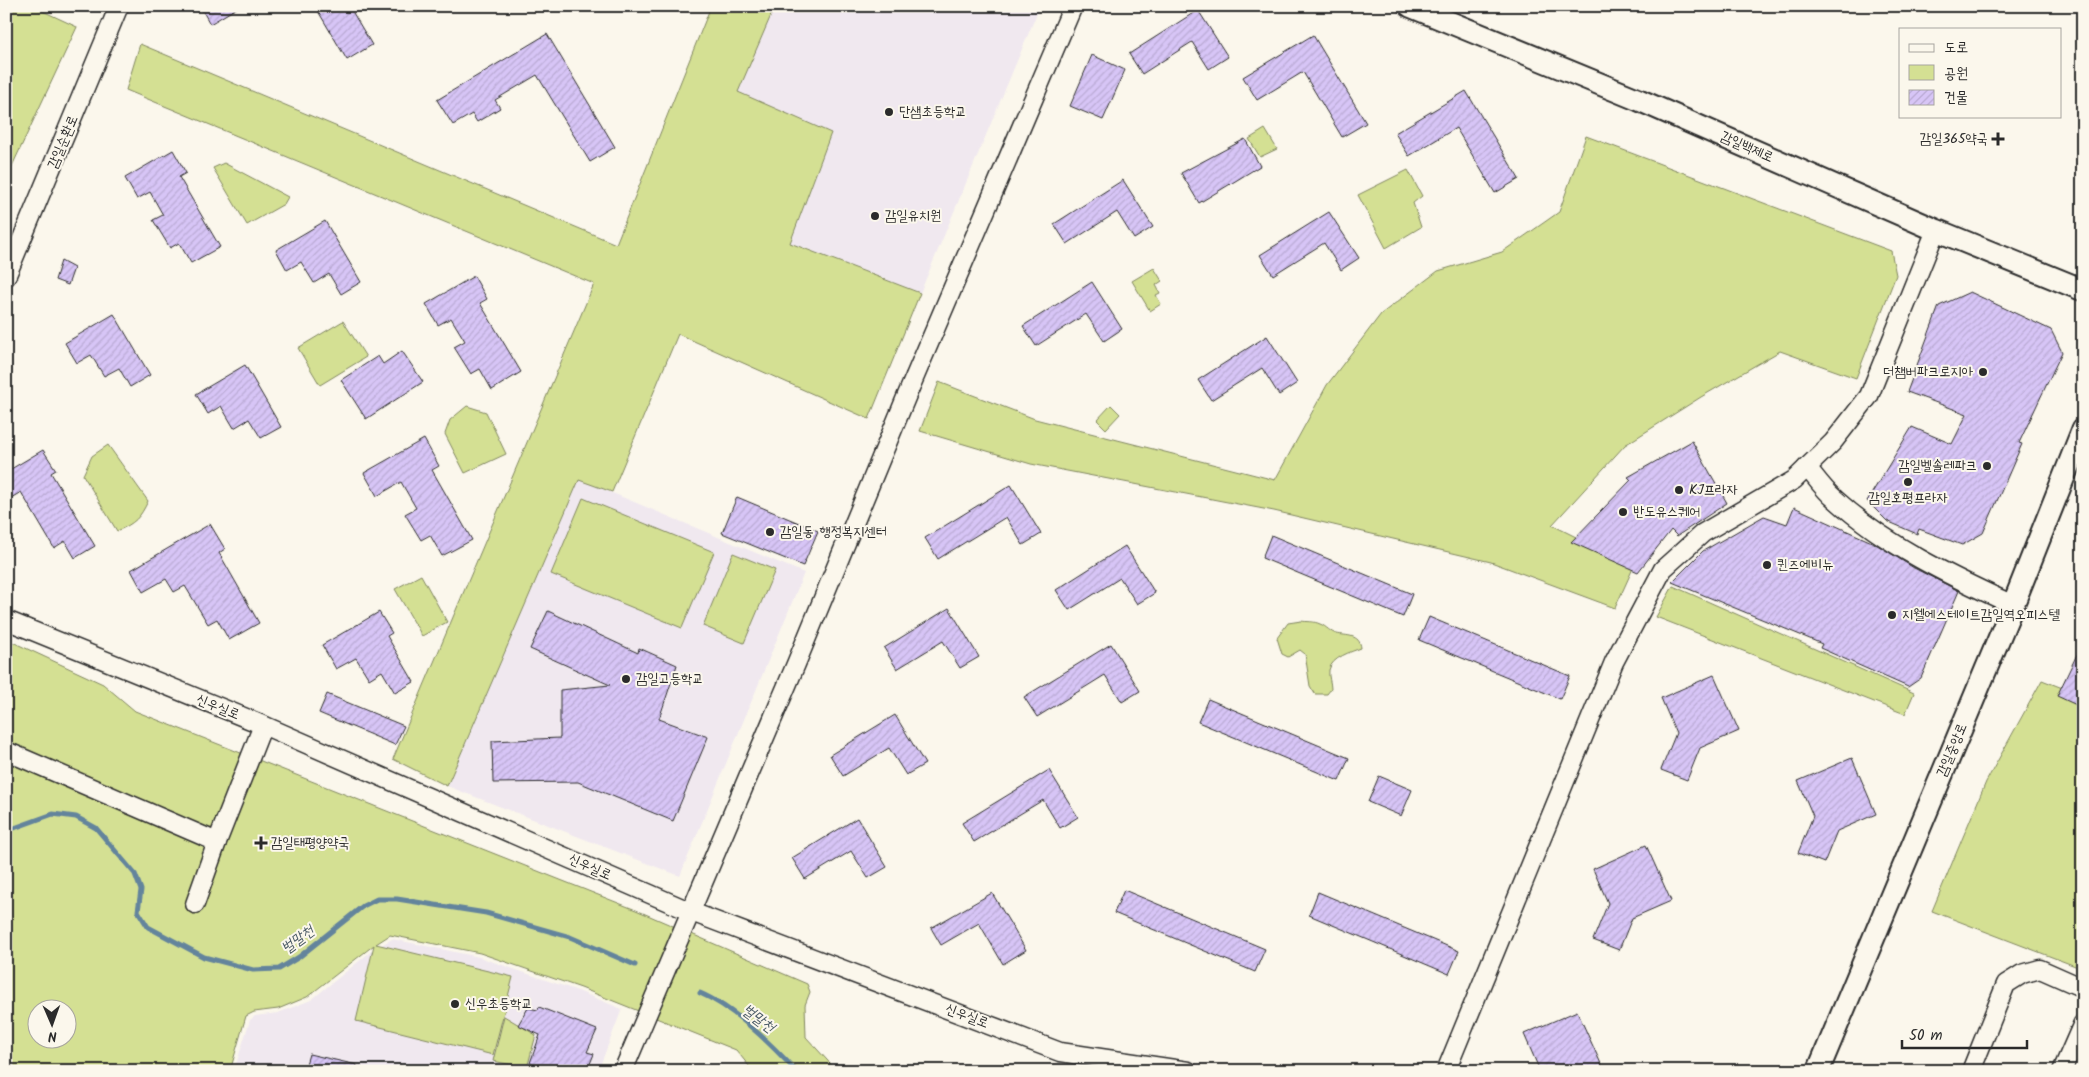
<svg xmlns="http://www.w3.org/2000/svg" width="2089" height="1077" viewBox="0 0 2089 1077" font-family="Kalam,'Poor Story',sans-serif">
	<style>
		.built { fill: #f0e8ef }
		.green { fill: #d4e093; stroke: #80865f; fill-rule: evenodd }
		.lines { fill: none; stroke-linecap: round; stroke-linejoin: round }
		.stream { stroke: #64849c; stroke-width: 5 }
		.building { fill: url(#building-hatch); stroke: #2b2b2b }
		.minor-casing { stroke: #2b2b2b; stroke-width: 21 }
		.major-casing { stroke: #2b2b2b; stroke-width: 25 }
		.minor { stroke: #fbf7ec; stroke-width: 18 }
		.major { stroke: #fbf7ec; stroke-width: 21 }
		.poi-dot { fill: #2b2b2b; stroke: #fbf7ec; stroke-width: 2 }
		.labels { text-anchor: middle; dominant-baseline: central; stroke-width: 4; stroke-linejoin: round; paint-order: stroke }
		.poi-label { font-size: 14px; fill: #2b2b2b; stroke: #fbf7ec; text-anchor: start }
		.street-label { font-size: 14px; fill: #2b2b2b; stroke: #fbf7ec }
		.water-label { font-size: 15px; font-style: italic; fill: #485864; stroke: #fbf7ec }
	</style>
	<defs>
		<pattern id="building-hatch" width="6" height="6" patternUnits="userSpaceOnUse" patternTransform="scale(1.25)"><rect width="6" height="6" fill="#d7c5f6"/><path d="M-1 1l2-2M0 6l6-6M5 7l2-2" fill="none" stroke="#b9a9d3"/></pattern>
	</defs>
	<rect width="100%" height="100%" fill="#fbf7ec"/>
	<filter id="ink" filterUnits="userSpaceOnUse"><feTurbulence type="fractalNoise" baseFrequency=".02" numOctaves="2"/><feDisplacementMap in="SourceGraphic" scale="10" xChannelSelector="R" yChannelSelector="G"/><feConvolveMatrix kernelMatrix="1 2 1 2 8 2 1 2 1" color-interpolation-filters="sRGB"/></filter>
	<g filter="url(#ink)">
		<g class="built">
			<polygon points="775,6 1040,6 920,293 790,243 831,133 737,92"/>
			<polygon points="579,479 804,573 680,876 447,786"/>
			<polygon points="392,939 479,957 578,991 622,1009 598,1071 234,1071 250,1020 255,1016 278,1013 311,1000 374,949"/>
		</g>
		<g class="green">
			<polygon points="6,6 32,6 77,27 6,179"/>
			<polygon points="711,6 775,6 738,92 831,133 790,243 920,293 869,419 678,334 612,492 579,480 447,786 393,759 594,284 126,90 140,44 616,244"/>
			<polygon points="1265,129 1277,149 1260,157 1249,139"/>
			<polygon points="1586,136 1891,251 1896,275 1856,378 1780,351 1701,397 1625,445 1552,525 1634,566 1615,608 1491,562 1274,511 1031,464 920,431 939,382 1035,419 1275,480 1327,385 1381,314 1438,271 1502,252 1559,212"/>
			<polygon points="224,163 288,197 284,204 247,225 213,168"/>
			<polygon points="1408,170 1422,196 1413,203 1421,227 1386,248 1358,195"/>
			<polygon points="1154,268 1162,281 1156,285 1160,293 1156,295 1161,304 1150,311 1132,281"/>
			<polygon points="343,321 366,357 320,385 298,348"/>
			<polygon points="1111,405 1120,414 1106,429 1097,420"/>
			<polygon points="467,406 486,412 506,454 465,473 445,434 450,420"/>
			<path d="M108,445l40,56c-8,17 -13,22 -31,30l-34,-56 9,-19z"/>
			<polygon points="583,498 714,552 682,628 551,574"/>
			<polygon points="733,553 775,570 744,643 703,626"/>
			<polygon points="421,575 447,622 422,636 395,589"/>
			<polygon points="1673,586 1914,693 1905,714 1656,617"/>
			<path d="M1301,621c6,1 13,0 19,3 6,2 11,9 17,10 9,2 23,0 24,14 -10,4 -29,9 -32,22 -1,7 2,12 2,19l-4,5h-12l-5,-8 -5,-32 -5,-4 -12,7 -6,-3 -5,-16 11,-15z"/>
			<path d="M6,639l97,45 32,27 501,199 171,74 3,8 -5,13 1,32 31,34h-84l-17,-21 -155,-62 -101,-35 -90,-18 -14,9 137,33 -20,78 -137,-34 18,-76 -67,52 -29,12 -24,3 -8,4 -16,55h-224zM38,1010h30v30h-30z"/>
			<polygon points="2042,680 2083,696 2083,969 1932,911 1986,782"/>
			<polygon points="504,1016 536,1035 527,1068 493,1061"/>
		</g>
		<g class="lines">
			<g class="stream">
				<polyline points="6,831 53,814 76,817 96,828 135,874 141,890 138,911 148,927 204,957 253,970 279,969 299,957 363,906 377,899 397,899 486,913 570,937 635,965"/>
				<path d="M700,993c33,14 72,52 96,78"/>
			</g>
		</g>
		<g class="building">
			<polygon points="200,6 240,6 210,24"/>
			<polygon points="315,6 349,6 372,45 347,60"/>
			<polygon points="1198,10 1228,57 1209,69 1192,42 1142,74 1129,54"/>
			<polygon points="547,34 615,147 590,162 537,75 495,100 500,108 477,122 472,114 453,125 437,100"/>
			<polygon points="1313,35 1366,123 1342,137 1303,72 1257,100 1243,77"/>
			<polygon points="1092,55 1125,70 1103,120 1070,106"/>
			<polygon points="1466,91 1519,179 1495,193 1456,128 1409,156 1395,133"/>
			<polygon points="1245,139 1260,166 1199,203 1181,173"/>
			<polygon points="173,150 186,173 179,177 220,247 191,263 179,243 170,248 153,220 163,215 150,192 137,199 125,178"/>
			<polygon points="1123,180 1153,227 1134,239 1117,212 1067,244 1054,224"/>
			<polygon points="1329,212 1359,258 1341,270 1324,243 1273,275 1260,255"/>
			<polygon points="325,221 361,282 341,294 329,274 314,283 301,262 287,270 276,250"/>
			<polygon points="61,261 74,268 68,285 55,280"/>
			<polygon points="474,276 487,299 480,303 521,372 492,390 480,369 471,374 454,347 465,341 451,318 438,325 426,304"/>
			<polygon points="1092,282 1122,329 1104,341 1086,314 1036,346 1023,326"/>
			<polygon points="1970,292 2051,330 2062,352 2019,443 2022,444 1983,533 1962,545 1919,529 1917,534 1887,521 1867,501 1912,427 1952,444 1967,414 1907,392 1939,306"/>
			<polygon points="114,314 150,375 130,387 119,368 104,376 91,355 77,363 65,343"/>
			<polygon points="1267,336 1297,383 1279,395 1262,368 1211,400 1198,380"/>
			<polygon points="402,351 423,382 366,419 341,380 378,356 383,364"/>
			<polygon points="245,365 281,427 261,438 249,419 234,428 221,406 208,414 196,394"/>
			<polygon points="424,439 439,466 432,470 472,540 442,556 430,535 421,540 405,514 416,508 401,482 377,496 364,473"/>
			<polygon points="1692,441 1727,503 1677,536 1671,530 1638,572 1571,542 1631,480 1628,477"/>
			<polygon points="43,450 56,470 51,473 95,546 75,558 65,541 54,548 21,492 6,501 6,472"/>
			<polygon points="1011,485 1041,534 1023,545 1006,517 938,559 925,538"/>
			<polygon points="737,497 818,531 803,566 722,533"/>
			<polygon points="1794,507 1874,543 1914,568 1959,591 1921,678 1908,687 1820,648 1822,644 1672,582 1703,551 1764,516 1787,524"/>
			<polygon points="210,524 225,549 219,553 259,623 229,640 217,619 208,624 185,586 174,592 166,579 143,592 131,570"/>
			<polygon points="1271,535 1412,594 1403,617 1262,558"/>
			<polygon points="1125,546 1155,593 1137,604 1120,578 1069,610 1056,590"/>
			<polygon points="949,608 979,657 960,668 943,641 897,669 884,648"/>
			<polygon points="548,611 638,653 639,648 677,665 659,719 708,737 673,821 578,782 493,783 492,741 560,738 560,690 610,685 530,649"/>
			<polygon points="379,612 392,633 387,636 414,682 395,693 382,671 369,679 356,658 336,669 322,645"/>
			<polygon points="1429,617 1570,676 1560,699 1419,640"/>
			<polygon points="2083,642 2083,708 2057,696"/>
			<polygon points="1111,644 1140,691 1122,702 1105,675 1037,717 1024,697"/>
			<polygon points="1714,675 1739,731 1700,748 1687,780 1661,770 1676,733 1661,698"/>
			<polygon points="327,694 404,726 395,745 319,713"/>
			<polygon points="1208,699 1349,758 1339,781 1198,722"/>
			<polygon points="895,715 925,764 906,775 889,748 843,776 830,755"/>
			<polygon points="1852,758 1876,814 1837,831 1824,863 1798,853 1813,816 1798,781"/>
			<polygon points="1049,770 1078,817 1060,828 1043,800 974,842 962,823"/>
			<polygon points="1379,776 1412,790 1401,816 1368,802"/>
			<polygon points="857,818 887,867 868,878 851,851 805,879 792,858"/>
			<polygon points="1646,845 1671,901 1632,918 1619,950 1593,940 1608,903 1593,869"/>
			<polygon points="1124,890 1265,949 1255,972 1114,913"/>
			<polygon points="1318,892 1459,951 1449,974 1309,915"/>
			<polygon points="992,893 1026,950 1003,964 979,923 941,945 931,928"/>
			<polygon points="539,1007 597,1030 587,1052 594,1054 587,1071 547,1071 530,1063 540,1035 518,1025 528,1008 538,1010"/>
			<polygon points="1577,1011 1602,1066 1591,1071 1540,1071 1524,1034"/>
			<polygon points="309,1054 357,1065 356,1071 304,1071"/>
		</g>
		<g class="lines">
			<defs>
				<g id="minor">
					<polyline points="6,277 119,6"/>
					<path d="M1807,467c9,11 17,23 28,32 52,47 115,77 178,106"/>
					<polyline points="6,620 263,725 689,911 1060,1052 1188,1071"/>
					<polyline points="6,751 217,842 263,725"/>
					<polyline points="195,904 217,842"/>
					<polyline points="623,1071 796,664 907,395 1073,6"/>
					<polyline points="1446,1071 1614,662 1663,569 1703,533 1794,480 1833,442 1869,396 1936,230"/>
					<polyline points="1971,1071 2006,984 2022,974 2040,969 2083,988"/>
					<polyline points="2062,1071 2083,1023"/>
				</g>
				<g id="major">
					<polyline points="1410,6 1639,100 1936,230 2083,290"/>
					<polyline points="1818,1071 2013,605 2083,429"/>
				</g>
			</defs>
			<use href="#minor" class="minor-casing"/>
			<use href="#major" class="major-casing"/>
			<use href="#minor" class="minor"/>
			<use href="#major" class="major"/>
		</g>
	</g>
	<g class="poi-dot">
		<circle cx="889" cy="112" r="5"/>
		<path d="M1995.5 131.5h5v5h5v5h-5v5h-5v-5h-5v-5h5z"/>
		<circle cx="875" cy="216" r="5"/>
		<circle cx="1983" cy="372" r="5"/>
		<circle cx="1987" cy="466" r="5"/>
		<circle cx="1908" cy="482" r="5"/>
		<circle cx="1679" cy="490" r="5"/>
		<circle cx="1623" cy="512" r="5"/>
		<circle cx="770" cy="532" r="5"/>
		<circle cx="1767" cy="565" r="5"/>
		<circle cx="1892" cy="615" r="5"/>
		<circle cx="626" cy="679" r="5"/>
		<path d="M258.5 835.5h5v5h5v5h-5v5h-5v-5h-5v-5h5z"/>
		<circle cx="455" cy="1004" r="5"/>
	</g>
	<g class="labels">
		<g class="poi-label">
			<text x="899" y="112">단샘초등학교</text>
			<text x="1988" y="139" text-anchor="end">감일365약국</text>
			<text x="885" y="216">감일유치원</text>
			<text x="1973" y="372" text-anchor="end">더챔버파크로지아</text>
			<text x="1977" y="466" text-anchor="end">감일벨솔레파크</text>
			<text x="1689" y="490">KJ프라자</text>
			<text x="1908" y="498" text-anchor="middle">감일호평프라자</text>
			<text x="1633" y="512">반도유스퀘어</text>
			<text x="780" y="532">감일동 행정복지센터</text>
			<text x="1777" y="565">퀸즈에비뉴</text>
			<text x="1902" y="615">지웰에스테이트감일역오피스텔</text>
			<text x="636" y="679">감일고등학교</text>
			<text x="271" y="843">감일태평양약국</text>
			<text x="465" y="1004">신우초등학교</text>
		</g>
		<g class="street-label">
			<text transform="translate(63 142) rotate(-67)">감일순환로</text>
			<text transform="translate(1747 147) rotate(24)">감일백제로</text>
			<text transform="translate(218 707) rotate(22)">신우실로</text>
			<text transform="translate(1952 750) rotate(-67)">감일중앙로</text>
			<text transform="translate(590 867) rotate(24)">신우실로</text>
			<text transform="translate(967 1016) rotate(21)">신우실로</text>
		</g>
		<g class="water-label">
			<text transform="translate(298 940) rotate(-36)">벌말천</text>
			<text transform="translate(758 1019) rotate(37)">벌말천</text>
		</g>
	</g>
	<rect width="2089" height="1077" fill="none" stroke="#fbf7ec" stroke-width="25"/>
	<rect x="12" y="12" width="2064" height="1052" fill="none" stroke="#2b2b2b" stroke-width="2" filter="url(#ink)"/>
	<rect x="1899" y="28" width="162" height="90" fill="#fbf7ec" stroke="#a8a59f"/>
	<rect x="1909" y="44" width="25" height="8" fill="#fbf7ec" stroke="#a8a59f"/>
	<text x="1944" y="52" font-size="15" fill="#2b2b2b">도로</text>
	<rect x="1909" y="65" width="25" height="15" fill="#d4e093" stroke="#a8a59f"/>
	<text x="1944" y="78" font-size="15" fill="#2b2b2b">공원</text>
	<rect x="1909" y="90" width="25" height="15" fill="url(#building-hatch)" stroke="#a8a59f"/>
	<text x="1944" y="102" font-size="15" fill="#2b2b2b">건물</text>
	<g transform="translate(52 1024) rotate(178)"><circle r="24" fill="#fbf7ec" stroke="#a8a59f"/>
	<path d="M0-4L9 19L0 12L-9 19Z" fill="#2b2b2b"/>
	<text y="-8" font-size="14" font-weight="bold" text-anchor="middle" fill="#2b2b2b">N</text>
	</g>
	<path d="M1902 1040v8h125v-8" fill="none" stroke="#2b2b2b" stroke-width="2.5"/>
	<text x="1909" y="1040" font-size="15" fill="#2b2b2b" stroke="#fbf7ec" stroke-width="4" paint-order="stroke">50 m</text>
</svg>
